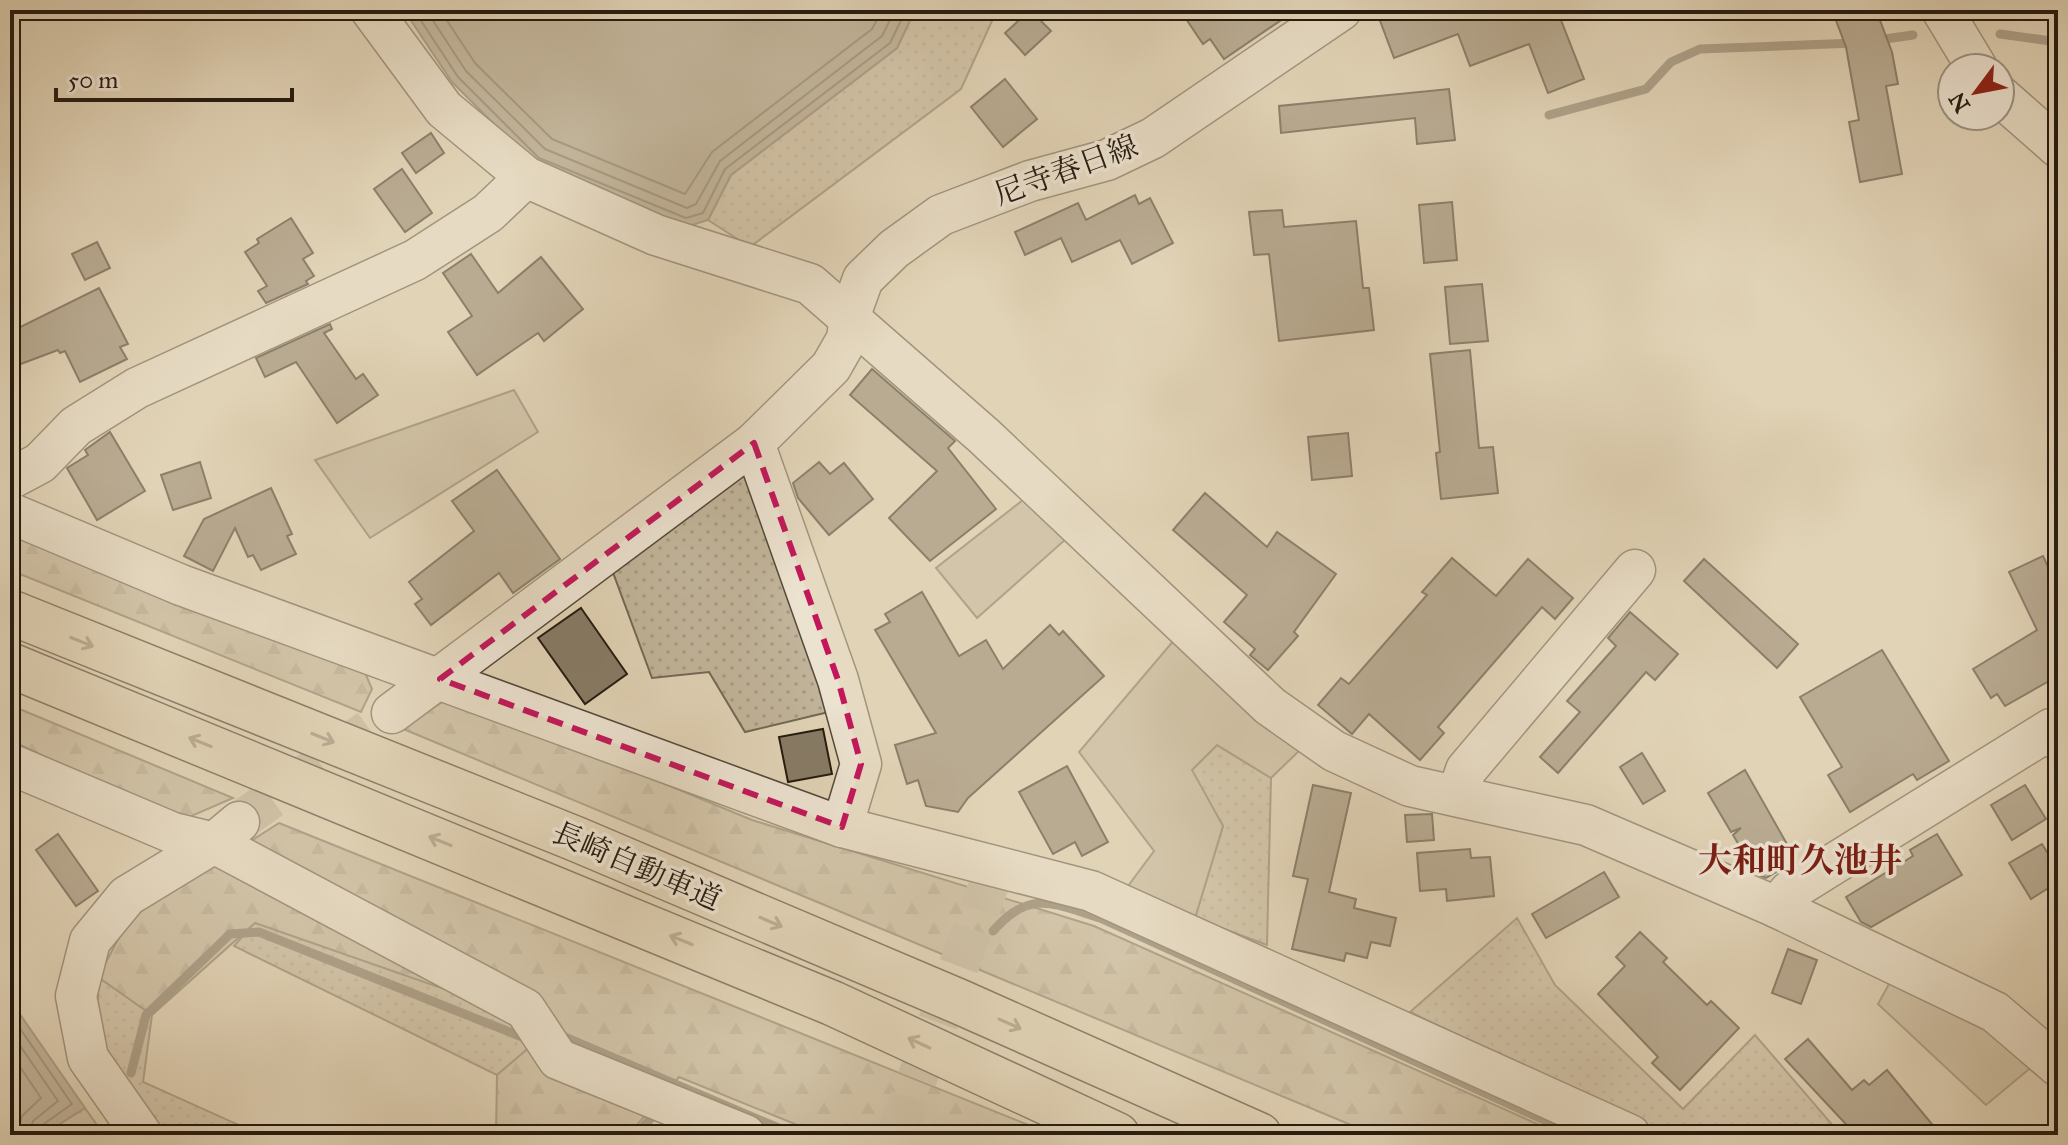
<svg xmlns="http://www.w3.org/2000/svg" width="2068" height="1145" viewBox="0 0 2068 1145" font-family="'IM FELL Great Primer','Noto Serif JP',serif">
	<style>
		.grass { fill: url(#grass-dots); stroke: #736855; stroke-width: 2 }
		.forest { fill: url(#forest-firs); stroke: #736855; stroke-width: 2 }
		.garden { fill: #c1b49a; stroke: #736855; stroke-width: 2 }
		.water { fill: #a1947e; stroke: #6f6452; stroke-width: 2 }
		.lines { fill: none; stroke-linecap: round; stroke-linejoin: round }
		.shore { stroke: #635847; stroke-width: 2 }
		.stream { stroke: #6f6452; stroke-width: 9 }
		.building { fill: #877b66; stroke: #251b10; stroke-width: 2 }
		.minor-tunnel { stroke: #bbae95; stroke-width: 40; stroke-dasharray: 40 20; stroke-linecap: butt }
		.minor-casing { stroke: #54493a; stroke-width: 43 }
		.highway-casing { stroke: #251b10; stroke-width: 47 }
		.minor { stroke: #ece2d0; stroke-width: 40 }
		.highway { stroke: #e1d3b6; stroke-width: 44 }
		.oneway { stroke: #8c806b }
		.marked { fill: none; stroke: #c2185b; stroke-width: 6; stroke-dasharray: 16 10; stroke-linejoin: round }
		.labels { text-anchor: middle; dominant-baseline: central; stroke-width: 7; stroke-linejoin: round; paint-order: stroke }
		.street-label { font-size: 30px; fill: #251b10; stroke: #ece2d0 }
		.quarter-label { font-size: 34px; font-weight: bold; fill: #7a1f14; stroke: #ece2d0 }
	</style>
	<defs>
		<pattern id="grass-dots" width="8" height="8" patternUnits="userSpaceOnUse" patternTransform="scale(2)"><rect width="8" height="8" fill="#c1b49a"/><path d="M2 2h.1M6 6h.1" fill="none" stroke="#a69a84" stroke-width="1.8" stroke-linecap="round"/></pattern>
		<pattern id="forest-firs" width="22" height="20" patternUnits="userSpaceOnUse" patternTransform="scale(2)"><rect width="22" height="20" fill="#c1b49a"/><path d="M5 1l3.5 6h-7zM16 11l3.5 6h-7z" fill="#a69a84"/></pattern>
	</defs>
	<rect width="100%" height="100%" fill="#e1d3b6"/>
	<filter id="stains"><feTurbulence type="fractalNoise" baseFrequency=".0025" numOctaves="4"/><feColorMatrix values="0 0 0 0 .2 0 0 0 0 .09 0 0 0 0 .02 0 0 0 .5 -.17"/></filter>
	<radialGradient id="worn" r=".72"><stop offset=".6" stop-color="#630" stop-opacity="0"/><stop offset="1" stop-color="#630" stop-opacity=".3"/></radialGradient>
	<g class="grass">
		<polygon points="915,10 997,10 961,89 750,247 708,220 731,175 897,48"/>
		<polygon points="751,466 837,710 745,732 709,672 652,678 611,567"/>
		<polygon points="1217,745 1271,778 1267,945 1195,918 1223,826 1191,771"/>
		<polygon points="1517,918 1555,985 1683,1109 1755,1035 1841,1135 1667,1135 1410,1012"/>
		<polygon points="255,922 554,1027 497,1075 234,946"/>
		<polygon points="98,977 152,1015 143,1082 261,1135 161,1135 98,1040"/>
	</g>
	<g class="forest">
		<polygon points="10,533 360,661 372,689 361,712 10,570"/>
		<polygon points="452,696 752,820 1094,926 1562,1135 1375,1135 401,728"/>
		<polygon points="10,705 233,798 180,821 10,740"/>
		<polygon points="279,823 1031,1126 1049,1135 822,1135 679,1077 628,1135 496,1135 497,1075 553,1027 255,923 152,1015 98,977 129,919"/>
		<polygon points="85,1108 104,1135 42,1135"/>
	</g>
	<g class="garden">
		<polygon points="514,390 538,432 370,538 315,460"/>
		<polygon points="1028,496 1066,539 977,618 936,568"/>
		<polygon points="1175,639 1301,749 1271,778 1217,745 1192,770 1223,826 1195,918 1128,886 1154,851 1079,752"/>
		<polygon points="1894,975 1993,1024 2034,1065 1986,1105 1878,1004"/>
	</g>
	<g class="water">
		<polygon points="404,10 915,10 897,48 731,175 708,220 686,227 535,165 452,82"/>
		<polygon points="10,1000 85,1108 42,1135 10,1135"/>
	</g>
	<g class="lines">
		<g class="shore">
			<polyline points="414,10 458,77 539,158 686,218 703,213 725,169 890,43 906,10"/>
			<polyline points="426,10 466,71 545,149 687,208 696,204 720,161 882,36 895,10"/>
			<polyline points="440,10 475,63 552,139 685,194 712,152 872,29 882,10"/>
			<polyline points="10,1014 72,1104 41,1126 39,1135"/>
			<polyline points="10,1031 58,1101 33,1121 29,1135"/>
			<polyline points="10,1052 41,1098 22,1116 17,1135"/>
		</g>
		<g class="stream">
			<polyline points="2000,34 2058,42"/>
			<polyline points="1878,40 1913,35"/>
			<polyline points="1549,115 1646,89 1671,62 1700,49 1855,43"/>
			<path d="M993,931c37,-42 59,-28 107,-13l477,217"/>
			<polyline points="560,1035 795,1135"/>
			<polyline points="131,1073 146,1015 230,934 259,932 522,1037"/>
			<polyline points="635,1135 655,1114"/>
		</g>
	</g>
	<g class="building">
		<polygon points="1030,10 1051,31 1025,55 1005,33"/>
		<polygon points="1180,10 1296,10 1224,59 1210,39 1203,44"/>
		<polygon points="1376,10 1557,10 1584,79 1548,93 1529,44 1470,66 1458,34 1394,58"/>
		<polygon points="1832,10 1876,10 1892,52 1898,84 1886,86 1902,174 1860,182 1849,122 1859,120 1846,47"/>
		<polygon points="1005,79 1037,119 1003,147 971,107"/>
		<polygon points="1449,89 1455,140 1417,144 1415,118 1281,133 1279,106"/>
		<polygon points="431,133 444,153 416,173 402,153"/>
		<polygon points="402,169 432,213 405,232 374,189"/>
		<polygon points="1135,195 1139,204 1150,198 1173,243 1132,264 1120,240 1072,262 1061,238 1025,255 1015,232 1078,203 1086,220"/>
		<polygon points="1452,202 1457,260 1424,263 1419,205"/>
		<polygon points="1282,210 1284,227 1356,221 1363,288 1369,288 1374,330 1279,341 1269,254 1254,255 1249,212"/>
		<polygon points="291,218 313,253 303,259 314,276 306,281 308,284 266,303 258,291 267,286 245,252 259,243 257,239"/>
		<polygon points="97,242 110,268 85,280 72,254"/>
		<polygon points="471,254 498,293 541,257 583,309 544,341 538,333 477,375 448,332 472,316 443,273"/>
		<polygon points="1482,284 1488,341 1450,344 1445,287"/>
		<polygon points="99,288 128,344 120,347 127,359 80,382 65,351 60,353 58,350 10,368 10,332"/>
		<polygon points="330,324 332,329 324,333 356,379 363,374 378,395 337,423 296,362 265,377 256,358"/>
		<polygon points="1470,350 1479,448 1493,447 1498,493 1441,499 1436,453 1440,452 1430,354"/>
		<polygon points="872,369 955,441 948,448 996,509 930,561 889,518 937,471 850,395"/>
		<polygon points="110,432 145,491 97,520 67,468 88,455 85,450"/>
		<polygon points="1348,433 1352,476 1312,480 1308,437"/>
		<polygon points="200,462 211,498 173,510 161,475"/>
		<polygon points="819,462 830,474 844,463 873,499 829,535 798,498 793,483"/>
		<polygon points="497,470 560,559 513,593 499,573 431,625 415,604 422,599 409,582 474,531 452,501"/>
		<polygon points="271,488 292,534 287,536 296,554 261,570 253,555 248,557 235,528 213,571 184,556 204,519"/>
		<polygon points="1205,493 1267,547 1277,532 1336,574 1294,632 1298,636 1268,670 1250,655 1255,649 1224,622 1247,595 1173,530"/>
		<polygon points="2043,556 2058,588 2058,676 2005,706 1997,694 1991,698 1973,669 2037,630 2009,572"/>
		<polygon points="1452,558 1496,596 1528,559 1573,598 1555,619 1542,607 1438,727 1444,733 1420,760 1369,714 1352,734 1318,705 1341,678 1349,684 1427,595 1422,592"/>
		<polygon points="1704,559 1798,644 1777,668 1684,581"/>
		<polygon points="922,592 959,656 986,640 1003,669 1050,625 1059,635 1063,631 1104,676 968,798 958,812 926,806 918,780 907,784 895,745 936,733 875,630 890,622 885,614"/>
		<polygon points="581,608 627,674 585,704 538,638"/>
		<polygon points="1630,612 1678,654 1655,680 1646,672 1558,773 1540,757 1580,712 1567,701 1616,646 1608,638"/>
		<polygon points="1882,650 1949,761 1917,780 1913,774 1850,812 1828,775 1842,767 1800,697"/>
		<polygon points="823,729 832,774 788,782 779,737"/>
		<polygon points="1642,753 1665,791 1643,804 1620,767"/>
		<polygon points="1067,766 1108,842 1082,856 1075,842 1053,854 1019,792"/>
		<polygon points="1745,770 1796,860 1766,878 1756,874 1733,835 1741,828 1731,832 1708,793"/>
		<polygon points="1313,785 1351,793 1329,892 1356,899 1354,908 1396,918 1390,946 1371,942 1367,958 1346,953 1344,961 1292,949 1308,879 1293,876"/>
		<polygon points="2025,785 2046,819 2012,840 1991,805"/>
		<polygon points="1432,814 1434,840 1407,842 1405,815"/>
		<polygon points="58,834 98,891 76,906 36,850"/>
		<polygon points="1937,834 1962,875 1871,927 1861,922 1846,897 1913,856 1910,850"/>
		<polygon points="2042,844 2058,870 2058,882 2031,899 2009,863"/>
		<polygon points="1470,849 1471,858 1490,857 1494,896 1447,901 1446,889 1420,891 1417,853"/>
		<polygon points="1604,872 1619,897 1546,938 1532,914"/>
		<polygon points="1640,932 1667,958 1663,962 1707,1005 1711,1001 1739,1028 1680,1090 1652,1063 1658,1057 1598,994 1625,966 1616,957"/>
		<polygon points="1788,949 1817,960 1801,1004 1772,993"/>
		<polygon points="1808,1039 1852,1090 1864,1080 1869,1085 1887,1070 1941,1135 1856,1135 1785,1059"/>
	</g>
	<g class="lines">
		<g class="minor-tunnel">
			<polyline points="239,822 392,713"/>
			<polyline points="896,1135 996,866"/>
		</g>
		<defs>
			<g id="minor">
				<polyline points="371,10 444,109 526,177 656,235 810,284 984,436 1270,706 1334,751 1410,786 1586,825 1776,907 1995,1012 2058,1066"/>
				<polyline points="1942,10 1977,68"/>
				<polyline points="2000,96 2058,147"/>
				<polyline points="754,443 838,680 861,764 842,827"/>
				<polyline points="10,479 40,463 76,426 137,388 415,260 488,213 526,177"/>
				<polyline points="10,513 181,585 842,827 1091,891 1630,1135"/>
				<polyline points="392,713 754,443 831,367 847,339 850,315 863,279 894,249 941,215 1030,181 1107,160 1153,138 1341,10"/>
				<polyline points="10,764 173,833 214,843 525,1009 558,1059 745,1135"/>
				<polyline points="1457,796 1466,770 1635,570"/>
				<polyline points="1776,907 1790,891 2051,729 2058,740"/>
				<polyline points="142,1135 88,1058 76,996 90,941 127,896 214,843 239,822"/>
			</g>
			<g id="highway">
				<polyline points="10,612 576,839 960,1002 1259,1135"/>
				<polyline points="10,665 832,1003 1117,1135"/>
			</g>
		</defs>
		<use href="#minor" class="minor-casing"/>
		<use href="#highway" class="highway-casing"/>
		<use href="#minor" class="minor"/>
		<use href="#highway" class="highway"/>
	</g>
	<defs><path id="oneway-shaft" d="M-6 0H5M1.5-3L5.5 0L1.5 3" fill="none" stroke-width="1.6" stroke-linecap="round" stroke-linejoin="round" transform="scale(2)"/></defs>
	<g class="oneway">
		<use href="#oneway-shaft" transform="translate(82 642) rotate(22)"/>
		<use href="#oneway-shaft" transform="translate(323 738) rotate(22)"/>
		<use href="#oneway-shaft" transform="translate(200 742) rotate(-158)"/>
		<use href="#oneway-shaft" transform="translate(440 841) rotate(-158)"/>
		<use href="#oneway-shaft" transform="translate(771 922) rotate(23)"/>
		<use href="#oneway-shaft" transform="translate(681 940) rotate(-158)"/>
		<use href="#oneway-shaft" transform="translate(1010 1024) rotate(24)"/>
		<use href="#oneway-shaft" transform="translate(919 1043) rotate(-155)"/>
	</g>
	<path d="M0 0H2068V1145H0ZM754,443l84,237 23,84 -19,63 -402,-148z" fill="#e1d3b6" fill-opacity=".55" fill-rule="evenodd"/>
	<path class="marked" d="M754,443l84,237 23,84 -19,63 -402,-148z"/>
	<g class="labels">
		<g class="street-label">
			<text transform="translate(1066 170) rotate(-20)">尼寺春日線</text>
			<text transform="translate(637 866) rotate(23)">長崎自動車道</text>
		</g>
		<g class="quarter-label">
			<text x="1800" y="860">大和町久池井</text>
		</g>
	</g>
	<rect width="2068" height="1145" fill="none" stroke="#e1d3b6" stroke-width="40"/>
	<rect x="12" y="12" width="2044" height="1121" fill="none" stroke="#251b10" stroke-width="4"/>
	<rect x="20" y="20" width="2028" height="1105" fill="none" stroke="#251b10" stroke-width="2"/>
	<g transform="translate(1976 92) rotate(238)"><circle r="38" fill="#ece2d0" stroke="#9c9283" stroke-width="2"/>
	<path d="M0-6L14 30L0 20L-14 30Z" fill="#8f2418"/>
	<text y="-12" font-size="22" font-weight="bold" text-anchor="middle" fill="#251b10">N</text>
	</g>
	<path d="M56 88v12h236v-12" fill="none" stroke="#251b10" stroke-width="4"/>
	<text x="68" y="88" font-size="24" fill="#251b10" stroke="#ece2d0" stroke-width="6" paint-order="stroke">50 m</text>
	<rect width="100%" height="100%" filter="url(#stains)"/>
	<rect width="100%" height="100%" fill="url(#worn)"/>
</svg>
